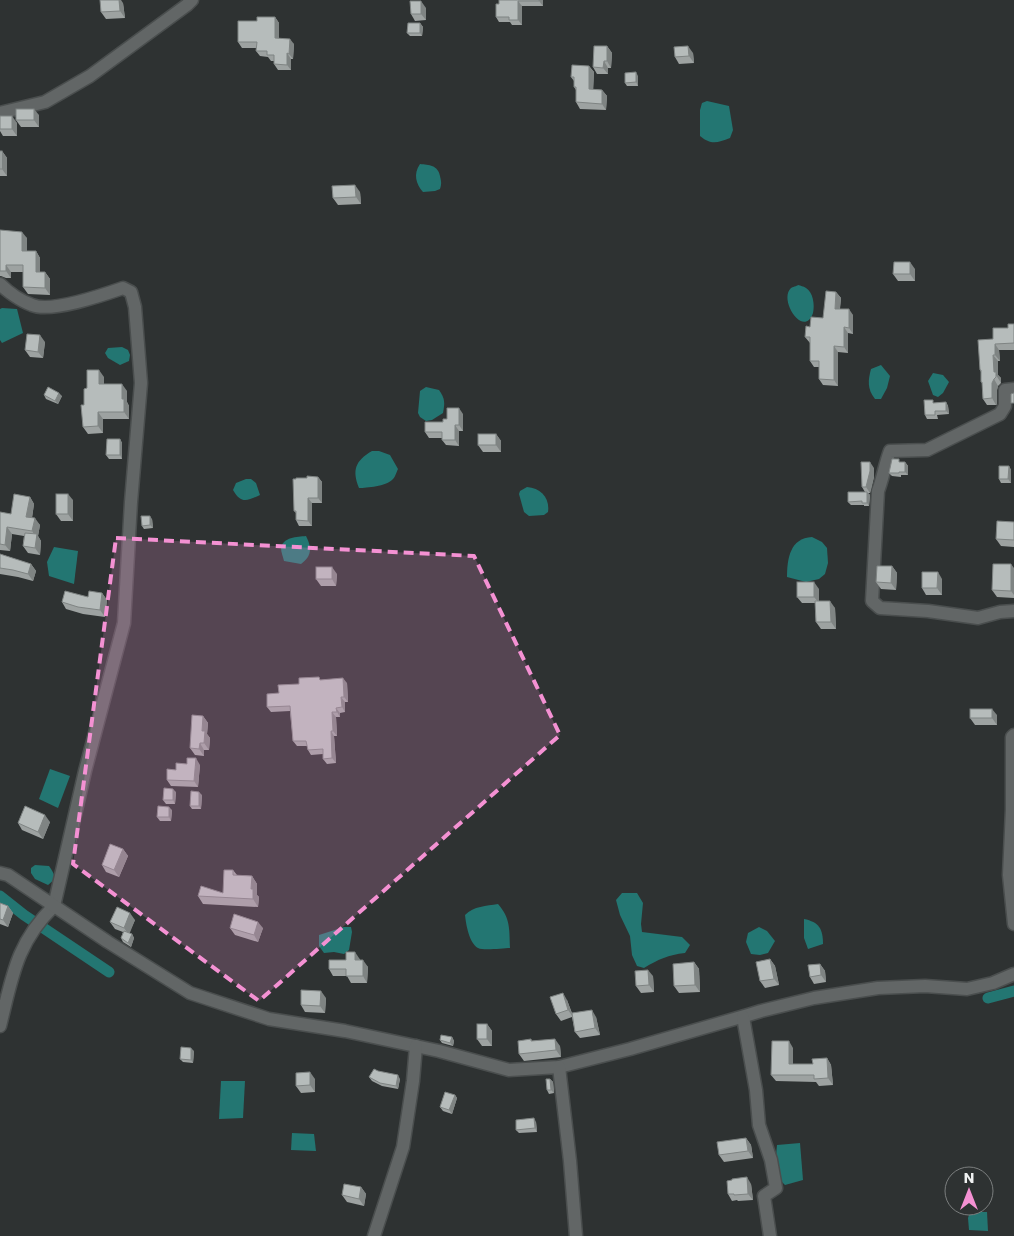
<svg xmlns="http://www.w3.org/2000/svg" width="1014" height="1236" viewBox="0 0 1014 1236" font-family="Poppins,sans-serif">
	<style>
		.water { fill: #237672 }
		.lines { fill: none; stroke-linecap: round; stroke-linejoin: round }
		.canal { stroke: #237672; stroke-width: 11 }
		.street-casing { stroke: #4a4e4e; stroke-width: 15 }
		.street { stroke: #626666; stroke-width: 12 }
		.wall { fill: #9da2a1 }
		.shaded-wall { fill: #7f8483 }
		.building { fill: #b6bcbb; stroke: #7f8483 }
		.marked { fill: #f491d3; fill-opacity: 0.2; stroke: #f491d3; stroke-width: 4; stroke-dasharray: 10 6; stroke-linejoin: round }
	</style>
	<rect width="100%" height="100%" fill="#2e3232"/>
	<g class="water">
		<path d="M707,101l22,5 4,24 -3,8c-13,5 -19,7 -30,-2v-26l2,-7z"/>
		<path d="M420,164c9,1 18,1 20,12 1,5 2,7 0,13l-5,2 -12,1c-7,-8 -10,-18 -3,-28z"/>
		<path d="M798,285c3,1 5,1 8,3 7,4 9,17 7,25 -9,26 -35,-13 -22,-25 1,-1 6,-2 7,-3z"/>
		<polygon points="2,308 17,309 23,333 2,343 0,340 0,309"/>
		<polygon points="122,347 128,350 130,355 129,361 120,365 108,358 105,353 108,348"/>
		<path d="M881,365l9,11 -3,12 -6,11h-6c-8,-10 -7,-19 -4,-30z"/>
		<polygon points="933,373 943,375 949,382 943,393 938,397 933,395 928,381"/>
		<path d="M426,387l13,3c6,9 6,12 4,23l-11,7 -6,1 -6,-4 -2,-4 2,-22z"/>
		<path d="M372,451h7l11,4 8,14c-2,4 -3,9 -6,11 -6,6 -25,8 -33,8 -7,-18 -4,-27 13,-37z"/>
		<path d="M246,479h5l5,4 4,12c-13,6 -19,9 -27,-5l3,-7z"/>
		<path d="M527,487c14,1 23,11 21,25l-4,3 -15,1 -5,-4 -5,-18 1,-3z"/>
		<path d="M306,536c6,12 6,20 -5,28l-17,-3c-1,-4 -3,-9 -3,-13 2,-11 16,-11 25,-12z"/>
		<path d="M812,537l10,5 5,6 1,15 -3,11 -6,5 -13,3 -19,-5c0,-18 3,-39 25,-40z"/>
		<polygon points="54,547 78,551 74,584 49,576 47,562"/>
		<polygon points="50,769 70,776 58,808 39,799"/>
		<path d="M35,865l14,1c6,9 8,12 -1,19l-13,-6 -4,-6v-5z"/>
		<path d="M622,893h15l6,10 -2,21 1,8 40,5 8,8 -5,8c-17,2 -26,6 -41,15l-7,-2 -5,-11 -2,-19 -10,-21 -4,-15z"/>
		<path d="M498,904c13,15 11,25 12,44 -7,0 -26,3 -32,0 -9,-5 -12,-24 -13,-33 9,-9 21,-9 33,-11z"/>
		<path d="M804,919c15,3 19,10 19,25l-15,5 -4,-11z"/>
		<polygon points="344,927 351,927 352,932 349,950 344,954 334,952 324,953 319,946 319,935"/>
		<polygon points="759,927 767,931 775,941 768,953 760,955 751,954 746,942 748,933"/>
		<polygon points="221,1081 245,1081 243,1118 219,1119"/>
		<polygon points="292,1133 314,1134 316,1151 291,1150"/>
		<polygon points="800,1143 803,1180 785,1185 778,1178 776,1156 777,1145"/>
		<polygon points="970,1212 987,1212 988,1231 969,1230 968,1218"/>
	</g>
	<g class="lines">
		<g class="canal">
			<polyline points="0,896 24,915 109,972"/>
			<polyline points="988,998 1014,991"/>
		</g>
		<defs>
			<g id="street">
				<polyline points="0,113 45,102 90,76 187,5 192,0"/>
				<path d="M0,284c8,8 21,17 32,21 19,8 71,-10 91,-17l8,4 4,15 6,76 -10,119 -7,121 -39,148 -31,135c-38,37 -42,72 -54,120"/>
				<path d="M1014,389l-9,1v16l-5,8 -73,36 -37,1c-5,13 -7,27 -12,40l-6,110 8,7 48,3 50,7 22,-6 14,-1"/>
				<polyline points="1014,735 1012,737 1012,809 1009,875 1014,924"/>
				<polyline points="0,873 8,875 108,942 190,993 269,1019 345,1031 439,1051 509,1070 559,1067 630,1049 748,1015 761,1011 814,998 878,988 925,986 967,989 993,983 1014,974"/>
				<polyline points="743,1017 756,1090 759,1125 771,1160 776,1188 764,1196 770,1236"/>
				<polyline points="559,1067 570,1161 576,1236"/>
				<polyline points="374,1236 403,1147 413,1081 416,1046"/>
			</g>
		</defs>
		<use href="#street" class="street-casing"/>
		<use href="#street" class="street"/>
	</g>
	<g class="wall">
		<polygon points="499,0 543,0 543,6 522,6 522,25 512,25 510,22 499,22 496,17 499,4"/>
		<polygon points="123,3 125,18 106,19 101,12"/>
		<polygon points="426,8 426,20 415,21 411,14"/>
		<polygon points="275,17 279,23 279,38 294,44 293,59 291,59 291,70 278,70 274,64 274,61 271,61 268,57 260,56 256,51 256,48 242,48 238,42 257,21"/>
		<polygon points="420,23 423,27 422,36 410,36 407,33"/>
		<polygon points="607,46 612,53 611,68 608,68 608,74 597,74 593,67"/>
		<polygon points="693,53 694,63 679,64 675,57"/>
		<polygon points="589,66 594,72 593,89 602,90 607,96 606,110 580,109 576,102 576,90 574,87 574,81 571,77"/>
		<polygon points="638,76 638,86 627,86 625,83"/>
		<polygon points="39,115 39,127 21,127 16,120"/>
		<polygon points="0,116 17,123 17,136 3,136 0,131"/>
		<polygon points="0,151 2,151 7,158 7,176 0,176"/>
		<polygon points="360,192 361,204 338,205 333,198"/>
		<polygon points="0,230 27,238 27,251 36,251 40,258 40,272 45,272 50,279 50,295 28,294 23,287 23,272 11,272 11,278 6,278 1,276 0,276"/>
		<polygon points="915,269 915,281 898,281 893,274"/>
		<polygon points="836,292 841,298 840,309 853,315 853,334 848,333 848,353 838,352 838,386 823,385 819,379 819,367 814,367 810,361 810,343 805,337 810,327 823,318"/>
		<polygon points="1014,324 1014,350 999,350 1000,361 998,361 998,375 1001,378 1001,383 998,386 997,390 997,404 996,405 987,405 983,399 982,383 981,382 981,372 980,370 993,339 1008,328"/>
		<polygon points="45,342 43,358 30,357 25,350"/>
		<polygon points="104,377 104,384 127,391 127,402 129,406 129,419 103,419 103,433 88,434 83,427 84,405 87,388"/>
		<polygon points="44,395 62,396 58,404 46,399"/>
		<polygon points="946,402 948,406 949,414 937,415 938,419 927,419 925,415 935,403"/>
		<polygon points="463,414 463,431 459,431 459,446 446,445 442,440 442,438 429,438 425,432 447,419"/>
		<polygon points="496,434 501,441 501,452 483,452 478,445"/>
		<polygon points="120,439 122,443 122,459 109,459 106,455"/>
		<polygon points="901,462 905,462 908,466 908,475 901,475 901,477 892,476 889,473"/>
		<polygon points="1009,466 1011,470 1011,483 1001,483 999,479"/>
		<polygon points="874,468 874,477 870,493 868,493 870,495 869,506 864,506 864,505 851,505 848,502 865,492 862,487"/>
		<polygon points="318,477 322,482 322,503 312,503 312,526 299,526 296,520 296,513 294,511 307,478"/>
		<polygon points="30,497 34,504 32,518 40,525 38,536 41,541 40,555 28,553 23,546 24,536 12,534 10,551 0,550 0,512 11,514"/>
		<polygon points="73,500 73,521 61,521 56,514"/>
		<polygon points="152,519 153,528 144,529 142,526"/>
		<polygon points="1014,522 1014,547 1001,546 996,539"/>
		<polygon points="0,554 31,564 36,571 33,581 18,577 0,574"/>
		<polygon points="892,566 897,573 896,590 881,589 876,582"/>
		<polygon points="1014,568 1014,598 997,597 992,590"/>
		<polygon points="337,574 336,586 321,586 316,579"/>
		<polygon points="942,579 942,595 926,595 922,588"/>
		<polygon points="819,589 819,601 835,608 836,629 821,629 816,622 815,603 802,603 797,597"/>
		<polygon points="102,593 107,600 105,617 83,614 66,609 62,602 88,597"/>
		<polygon points="321,680 347,683 348,702 345,702 345,712 340,713 340,717 336,717 337,736 334,736 336,763 327,764 323,759 323,754 311,755 308,750 307,746 297,746 293,741 290,711 271,712 267,707 279,693 299,684"/>
		<polygon points="997,715 997,725 975,725 970,718"/>
		<polygon points="203,716 208,723 207,734 210,738 209,750 204,750 204,756 195,755 190,748"/>
		<polygon points="200,765 198,787 171,786 167,780 176,770"/>
		<polygon points="176,792 175,804 166,804 163,800"/>
		<polygon points="202,795 201,809 192,809 190,806"/>
		<polygon points="172,810 171,821 160,821 157,817"/>
		<polygon points="50,822 43,839 22,830 18,823"/>
		<polygon points="123,849 128,856 119,877 106,872 102,865"/>
		<polygon points="233,870 237,875 252,876 257,884 257,895 259,897 258,907 203,904 198,896 223,893"/>
		<polygon points="0,903 8,906 13,913 8,927 0,924"/>
		<polygon points="135,920 129,933 132,934 134,938 131,947 123,942 121,938 123,932 115,929 110,922"/>
		<polygon points="230,928 263,928 258,942 235,935"/>
		<polygon points="359,958 360,960 368,967 367,983 351,983 347,976 333,976 329,969 346,960"/>
		<polygon points="770,959 775,966 779,985 765,988 760,981"/>
		<polygon points="694,962 699,969 700,992 679,993 674,986"/>
		<polygon points="820,964 825,971 826,982 814,984 810,977"/>
		<polygon points="653,976 654,992 641,993 636,986"/>
		<polygon points="326,998 325,1013 305,1012 301,1005"/>
		<polygon points="567,1000 572,1013 596,1017 600,1035 580,1038 575,1032 572,1017 561,1021 556,1014"/>
		<polygon points="487,1024 492,1031 492,1046 482,1046 477,1039"/>
		<polygon points="452,1037 454,1041 453,1046 442,1043 440,1040"/>
		<polygon points="531,1039 532,1041 560,1046 561,1057 524,1061 519,1054"/>
		<polygon points="793,1048 793,1064 813,1064 827,1058 831,1065 833,1085 819,1086 816,1082 776,1081 771,1075"/>
		<polygon points="194,1051 193,1063 183,1062 180,1059"/>
		<polygon points="378,1071 400,1079 398,1089 382,1086 372,1081 369,1077"/>
		<polygon points="315,1079 315,1092 301,1093 296,1086"/>
		<polygon points="550,1079 553,1082 554,1093 549,1094 547,1090"/>
		<polygon points="455,1095 457,1098 452,1114 443,1111 440,1107"/>
		<polygon points="536,1122 537,1132 519,1133 516,1130"/>
		<polygon points="746,1138 751,1145 753,1158 724,1162 719,1155"/>
		<polygon points="751,1184 753,1200 738,1201 737,1200 732,1201 728,1194"/>
		<polygon points="361,1187 366,1194 364,1206 347,1202 342,1195"/>
	</g>
	<g class="shaded-wall">
		<polygon points="119,0 121,0 123,3 125,18 120,11"/>
		<polygon points="539,0 543,0 543,6 539,1"/>
		<polygon points="421,1 426,8 426,20 421,14"/>
		<polygon points="518,1 522,6 522,25 518,20"/>
		<polygon points="275,17 279,23 279,44 275,38"/>
		<polygon points="420,23 423,27 422,36 420,33"/>
		<polygon points="290,39 294,44 293,59 289,54"/>
		<polygon points="607,46 612,53 611,68 607,61"/>
		<polygon points="688,46 693,53 694,63 689,56"/>
		<polygon points="287,53 291,59 291,70 287,65"/>
		<polygon points="604,61 608,68 608,74 603,68"/>
		<polygon points="589,66 594,72 593,95 589,89"/>
		<polygon points="636,72 638,76 638,86 636,82"/>
		<polygon points="602,90 607,96 606,110 602,104"/>
		<polygon points="34,109 39,115 39,127 34,120"/>
		<polygon points="12,116 17,123 17,136 12,129"/>
		<polygon points="2,151 7,158 7,176 2,169"/>
		<polygon points="355,185 360,192 361,204 356,197"/>
		<polygon points="22,232 27,238 27,258 22,251"/>
		<polygon points="36,251 40,258 40,279 36,272"/>
		<polygon points="910,262 915,269 915,281 910,274"/>
		<polygon points="6,265 11,272 11,278 6,271"/>
		<polygon points="45,272 50,279 50,295 45,288"/>
		<polygon points="836,292 841,298 839,315 835,309"/>
		<polygon points="849,309 853,315 853,334 849,328"/>
		<polygon points="844,327 848,333 848,353 844,347"/>
		<polygon points="40,335 45,342 43,358 38,352"/>
		<polygon points="995,344 999,350 1000,361 995,355"/>
		<polygon points="834,346 838,352 838,386 834,380"/>
		<polygon points="993,355 998,361 998,375 1001,378 1001,383 994,372"/>
		<polygon points="99,370 104,377 104,391 99,384"/>
		<polygon points="994,379 998,386 997,390 997,404 996,405 992,398 992,383"/>
		<polygon points="122,384 127,391 127,402 129,406 129,419 124,412 122,399"/>
		<polygon points="59,393 62,396 58,404 55,401"/>
		<polygon points="946,402 948,406 949,414 946,411"/>
		<polygon points="459,408 463,414 463,431 459,425"/>
		<polygon points="98,412 103,419 103,433 98,426"/>
		<polygon points="455,425 459,431 459,446 455,440"/>
		<polygon points="496,434 501,441 501,452 496,445"/>
		<polygon points="120,439 122,443 122,459 120,455"/>
		<polygon points="870,462 874,468 874,477 870,493 866,487"/>
		<polygon points="905,462 908,466 908,475 905,472"/>
		<polygon points="1009,466 1011,470 1011,483 1008,479"/>
		<polygon points="318,477 322,482 322,503 318,498"/>
		<polygon points="867,492 870,495 869,506 867,503"/>
		<polygon points="68,494 73,500 73,521 68,514"/>
		<polygon points="30,497 34,504 31,524 26,517"/>
		<polygon points="308,498 312,503 312,526 308,521"/>
		<polygon points="150,516 152,519 153,528 150,525"/>
		<polygon points="35,518 40,525 38,536 41,541 40,555 35,548 36,537 32,531"/>
		<polygon points="7,527 12,534 10,551 5,545"/>
		<polygon points="31,564 36,571 33,581 28,574"/>
		<polygon points="1011,564 1014,568 1014,595 1011,591"/>
		<polygon points="892,566 897,573 896,590 891,583"/>
		<polygon points="332,567 337,574 336,586 332,579"/>
		<polygon points="938,572 942,579 942,595 937,588"/>
		<polygon points="814,582 819,589 819,603 814,597"/>
		<polygon points="102,593 107,600 105,617 100,610"/>
		<polygon points="830,601 835,608 836,629 831,622"/>
		<polygon points="343,678 347,683 348,702 344,697"/>
		<polygon points="341,697 345,702 345,712 342,707"/>
		<polygon points="336,708 340,713 340,717 337,712"/>
		<polygon points="992,709 997,715 997,725 992,718"/>
		<polygon points="332,712 336,717 337,736 333,731"/>
		<polygon points="203,716 208,723 207,734 210,738 209,750 204,743 202,731"/>
		<polygon points="331,731 334,736 336,763 332,758"/>
		<polygon points="200,743 204,750 204,756 199,749"/>
		<polygon points="196,758 200,765 198,787 194,781"/>
		<polygon points="173,789 176,792 175,804 173,800"/>
		<polygon points="199,792 202,795 201,809 199,806"/>
		<polygon points="169,807 172,810 171,821 169,817"/>
		<polygon points="45,815 50,822 43,839 38,832"/>
		<polygon points="123,849 128,856 119,877 114,870"/>
		<polygon points="252,876 257,884 257,895 259,897 258,907 253,899 251,889"/>
		<polygon points="8,906 13,913 8,927 3,920"/>
		<polygon points="130,913 135,920 129,935 124,928"/>
		<polygon points="258,922 263,928 258,942 254,935"/>
		<polygon points="132,934 134,938 131,947 128,943"/>
		<polygon points="355,952 359,958 360,967 355,960"/>
		<polygon points="770,959 775,966 779,985 774,979"/>
		<polygon points="363,960 368,967 367,983 363,976"/>
		<polygon points="694,962 699,969 700,992 695,985"/>
		<polygon points="820,964 825,971 826,982 821,975"/>
		<polygon points="648,970 653,976 654,992 649,985"/>
		<polygon points="321,991 326,998 325,1013 320,1006"/>
		<polygon points="563,993 567,1000 573,1017 568,1010"/>
		<polygon points="592,1010 596,1017 600,1035 595,1028"/>
		<polygon points="487,1024 492,1031 492,1046 487,1039"/>
		<polygon points="452,1037 454,1041 453,1046 450,1043"/>
		<polygon points="555,1039 560,1046 561,1057 556,1050"/>
		<polygon points="789,1041 793,1048 793,1071 789,1064"/>
		<polygon points="191,1048 194,1051 193,1063 191,1060"/>
		<polygon points="827,1058 831,1065 833,1085 828,1078"/>
		<polygon points="310,1072 315,1079 315,1092 310,1085"/>
		<polygon points="398,1075 400,1079 398,1089 396,1086"/>
		<polygon points="550,1079 553,1082 554,1093 551,1090"/>
		<polygon points="455,1095 457,1098 452,1114 449,1110"/>
		<polygon points="534,1118 536,1122 537,1132 535,1128"/>
		<polygon points="746,1138 751,1145 753,1158 748,1151"/>
		<polygon points="747,1177 751,1184 753,1200 748,1194"/>
		<polygon points="361,1187 366,1194 364,1206 359,1199"/>
	</g>
	<g class="building">
		<polygon points="100,0 119,0 120,11 101,12"/>
		<polygon points="499,0 539,0 539,1 518,1 518,20 509,20 509,17 496,17 496,4 499,4"/>
		<polygon points="410,1 421,1 421,14 411,14"/>
		<polygon points="257,17 275,17 275,38 290,39 289,54 287,53 287,65 274,64 274,55 267,55 267,51 256,51 257,42 238,42 238,21 257,21"/>
		<polygon points="408,23 420,23 420,33 407,33"/>
		<polygon points="594,46 607,46 607,61 604,61 603,68 593,67"/>
		<polygon points="688,46 689,56 675,57 674,47"/>
		<polygon points="572,65 589,66 589,89 602,90 602,104 576,102 576,87 574,87 574,77 571,77"/>
		<polygon points="636,72 636,82 625,83 625,73"/>
		<rect x="16" y="109" width="18" height="11"/>
		<rect x="0" y="116" width="12" height="13"/>
		<rect x="0" y="151" width="2" height="18"/>
		<polygon points="355,185 356,197 333,198 332,186"/>
		<polygon points="0,230 22,232 22,251 36,251 36,272 45,272 45,288 23,287 23,265 6,265 6,271 0,271"/>
		<polygon points="894,262 910,262 910,274 893,274"/>
		<polygon points="826,291 836,292 835,309 849,309 849,328 844,327 844,347 834,346 834,380 819,379 819,361 810,361 810,337 805,337 806,326 810,327 811,317 823,318"/>
		<polygon points="1008,324 1014,324 1014,343 995,344 995,355 993,355 994,372 996,372 996,377 994,379 992,383 992,398 983,399 982,382 981,382 981,370 980,370 978,340 993,339 993,328 1008,328"/>
		<polygon points="27,334 40,335 38,352 25,350"/>
		<polygon points="87,370 99,370 99,384 122,384 122,399 124,399 124,412 98,412 98,426 83,427 81,405 84,405 84,389 87,388"/>
		<polygon points="48,387 59,393 55,401 44,395"/>
		<polygon points="1014,393 1014,403 1011,403 1011,394"/>
		<polygon points="924,400 933,400 933,403 946,402 946,411 935,411 935,415 925,415"/>
		<polygon points="447,408 459,408 459,425 455,425 455,440 442,440 442,432 425,432 425,422 443,422 443,419 447,419"/>
		<rect x="478" y="434" width="18" height="11"/>
		<polygon points="107,439 120,439 120,455 106,455"/>
		<polygon points="892,459 899,459 899,462 905,462 905,472 899,472 899,473 889,473"/>
		<polygon points="861,462 870,462 870,471 866,487 862,487"/>
		<polygon points="999,466 1009,466 1008,479 999,479"/>
		<polygon points="307,476 318,477 318,498 308,498 308,521 296,520 296,511 294,511 293,479 296,479 296,478 307,478"/>
		<polygon points="848,492 867,492 867,503 862,503 862,501 848,502"/>
		<polygon points="14,494 30,497 26,517 35,518 32,531 7,527 5,545 0,544 0,512 11,514"/>
		<rect x="56" y="494" width="12" height="20"/>
		<polygon points="141,516 150,516 150,525 142,526"/>
		<polygon points="997,521 1014,522 1014,540 996,539"/>
		<polygon points="25,533 37,534 35,548 23,546"/>
		<polygon points="0,554 31,564 28,574 13,570 0,568"/>
		<polygon points="993,564 1011,564 1011,591 992,590"/>
		<polygon points="877,566 892,566 891,583 876,582"/>
		<rect x="316" y="567" width="16" height="12"/>
		<polygon points="922,572 938,572 937,588 922,588"/>
		<rect x="797" y="582" width="17" height="15"/>
		<polygon points="65,591 88,597 89,591 102,593 100,610 78,607 62,602"/>
		<polygon points="815,601 830,601 831,622 816,622"/>
		<polygon points="319,677 320,680 343,678 344,697 341,697 342,707 336,708 337,712 332,712 333,731 331,731 332,758 323,759 323,749 308,750 306,741 293,741 290,706 267,707 267,694 279,693 278,685 299,684 299,678"/>
		<rect x="970" y="709" width="22" height="9"/>
		<polygon points="192,715 203,716 202,731 205,731 204,743 200,743 199,749 190,748"/>
		<polygon points="187,758 196,758 194,781 167,780 167,769 176,770 176,763 187,764"/>
		<polygon points="164,788 173,789 173,800 163,800"/>
		<polygon points="191,791 199,792 199,806 190,806"/>
		<polygon points="25,806 45,815 38,832 18,823"/>
		<polygon points="158,806 169,807 169,817 157,817"/>
		<polygon points="110,844 123,849 114,870 102,865"/>
		<polygon points="224,870 233,870 233,875 252,876 251,889 253,889 253,899 198,896 201,886 223,893"/>
		<polygon points="0,903 8,906 3,920 0,919"/>
		<polygon points="117,907 130,913 124,928 110,922"/>
		<polygon points="234,914 258,922 254,935 230,928"/>
		<polygon points="124,931 132,934 128,943 121,938"/>
		<polygon points="346,952 355,952 355,960 363,960 363,976 346,976 346,969 329,969 329,960 346,960"/>
		<polygon points="770,959 774,979 760,981 756,962"/>
		<polygon points="694,962 695,985 674,986 673,964"/>
		<polygon points="820,964 821,975 810,977 808,965"/>
		<polygon points="648,970 649,985 636,986 635,971"/>
		<polygon points="301,990 321,991 320,1006 301,1005"/>
		<polygon points="563,993 568,1010 556,1014 550,997"/>
		<polygon points="592,1010 595,1028 575,1032 572,1013"/>
		<rect x="477" y="1024" width="10" height="15"/>
		<polygon points="441,1035 452,1037 450,1043 440,1040"/>
		<polygon points="531,1039 531,1041 555,1039 556,1050 519,1054 518,1041"/>
		<polygon points="772,1041 789,1041 789,1064 813,1064 812,1059 827,1058 828,1078 814,1079 814,1075 771,1075"/>
		<polygon points="181,1047 191,1048 191,1060 180,1059"/>
		<polygon points="374,1069 378,1071 398,1075 396,1086 380,1083 369,1077"/>
		<polygon points="310,1072 310,1085 296,1086 296,1073"/>
		<polygon points="546,1079 550,1079 551,1090 547,1090"/>
		<polygon points="445,1092 455,1095 449,1110 440,1107"/>
		<polygon points="534,1118 535,1128 516,1130 516,1120"/>
		<polygon points="746,1138 748,1151 719,1155 717,1142"/>
		<polygon points="747,1177 748,1194 734,1195 734,1194 728,1194 727,1181 732,1180 732,1179"/>
		<polygon points="344,1184 361,1187 359,1199 342,1195"/>
	</g>
	<path class="marked" d="M116,538l358,18 86,179 -301,266 -186,-137z"/>
	<g transform="translate(969 1191)"><circle r="24" fill="#2e3232" stroke="#7b7e7e"/>
	<path d="M0-4L9 19L0 12L-9 19Z" fill="#f491d3"/>
	<text y="-8" font-size="14" font-weight="bold" text-anchor="middle" fill="#eff1f1">N</text>
	</g>
</svg>
